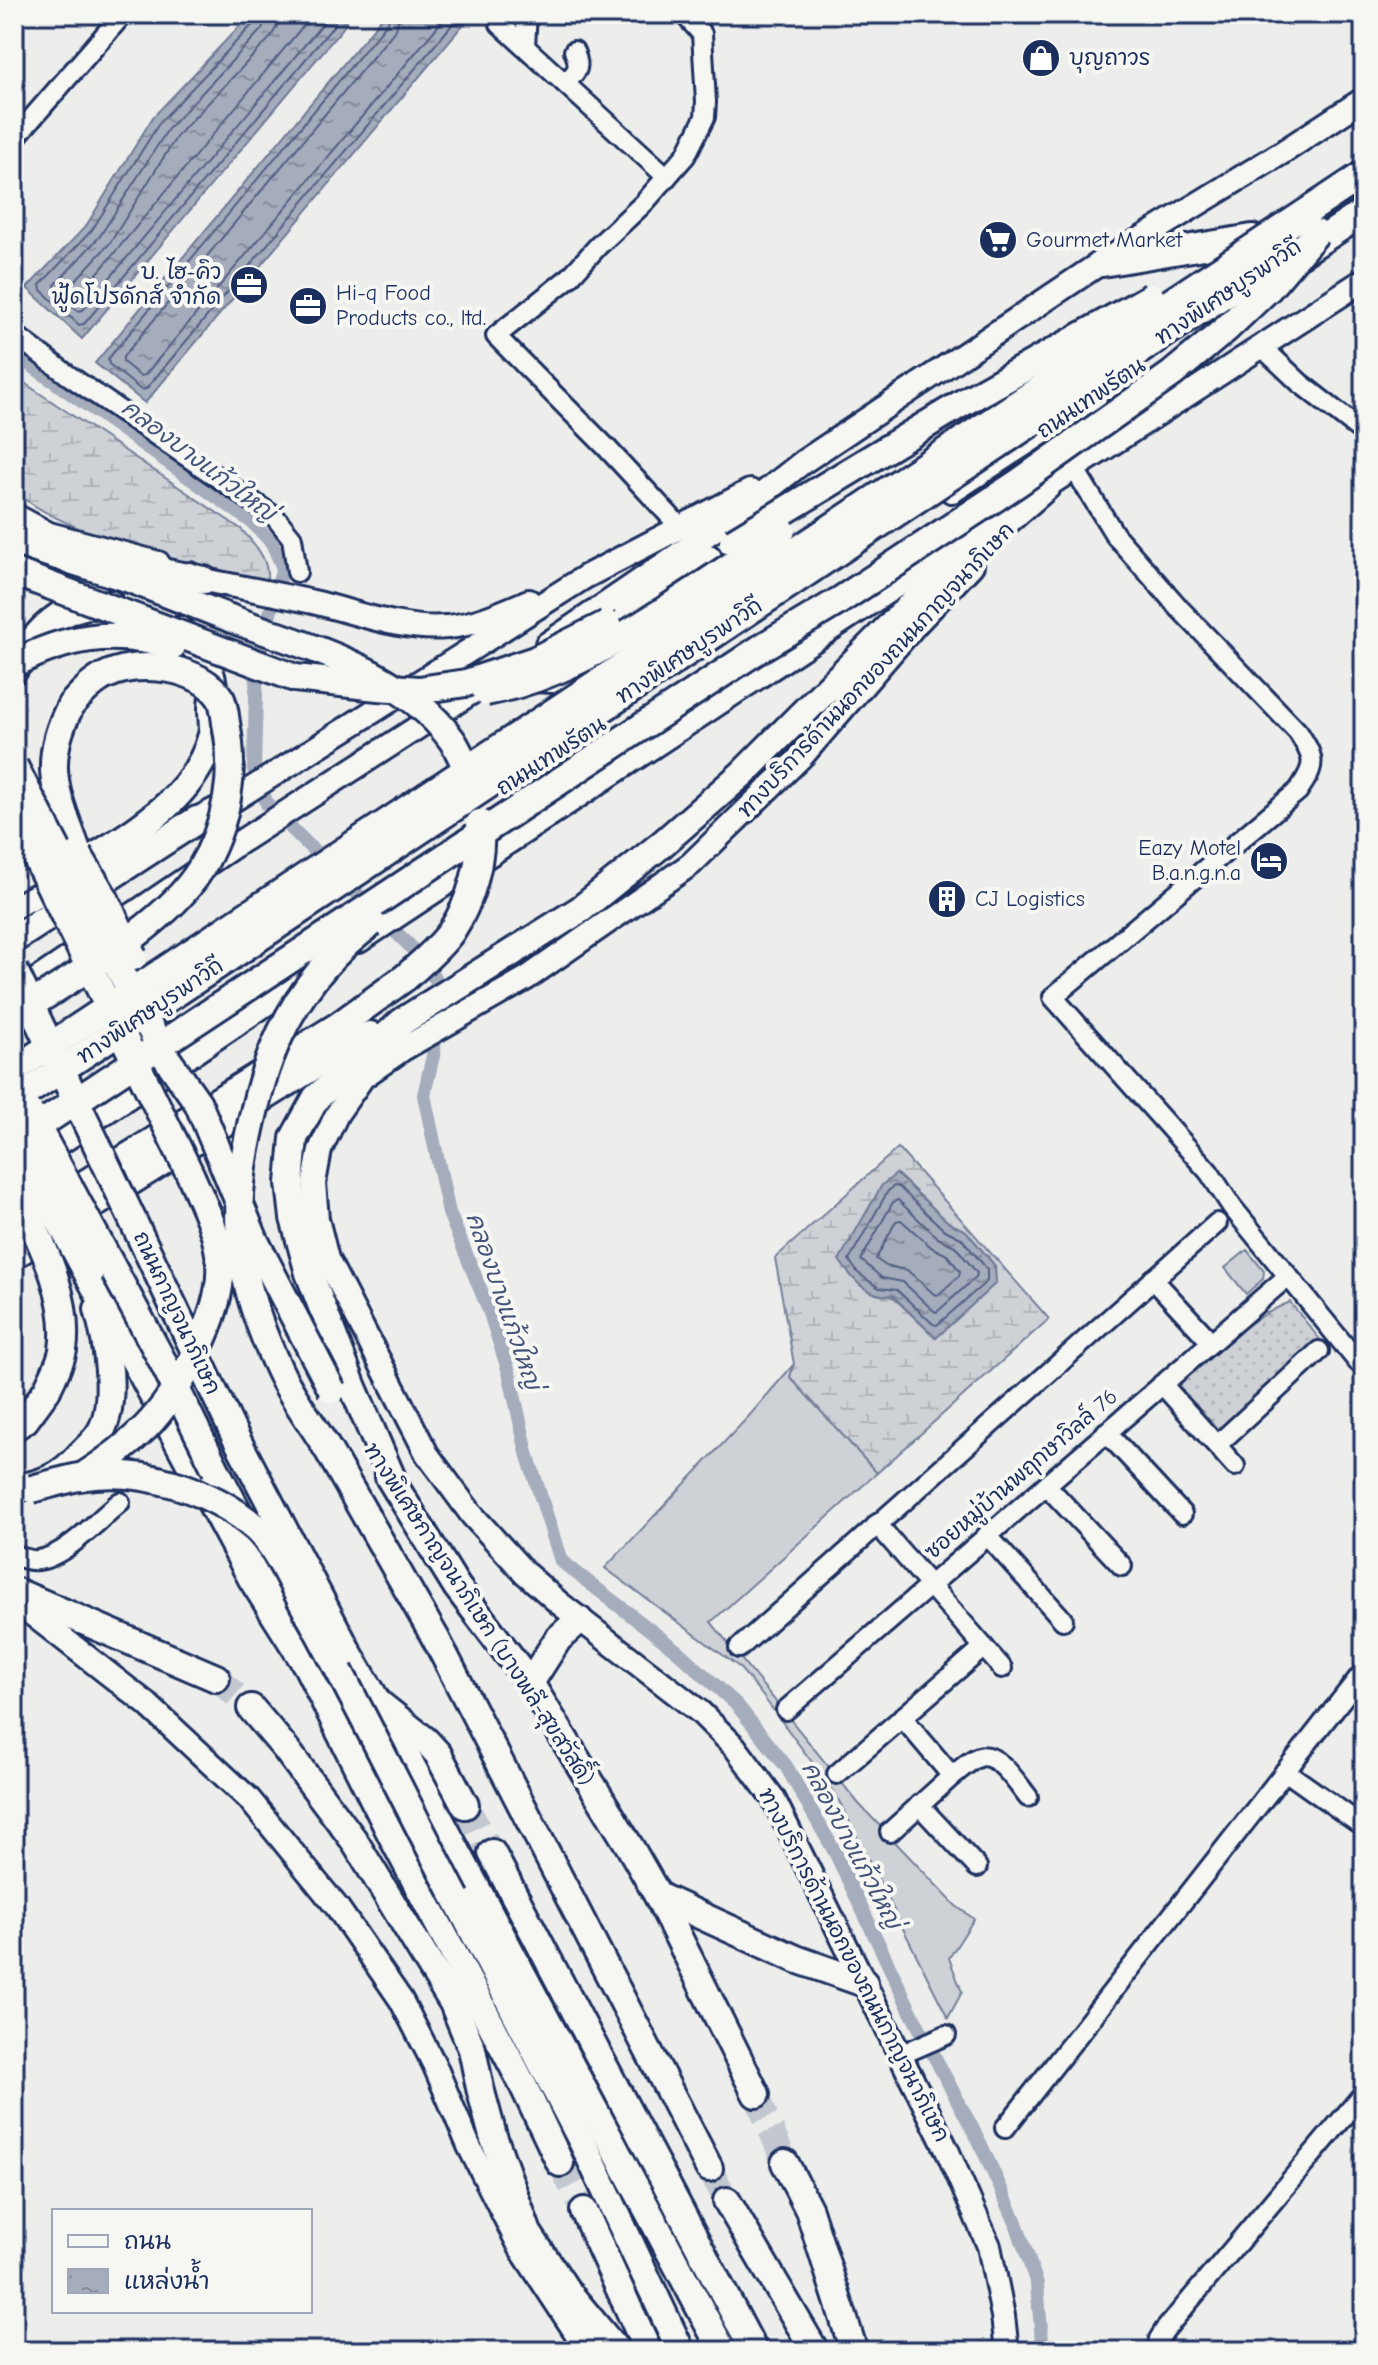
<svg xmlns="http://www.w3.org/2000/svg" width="1378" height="2365" viewBox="0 0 1378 2365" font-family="'Comic Neue','Playpen Sans Thai',sans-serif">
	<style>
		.grass { fill: #ced2d7; stroke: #74809a; stroke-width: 2 }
		.wetland { fill: url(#wetland-marsh); stroke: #74809a; stroke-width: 2; fill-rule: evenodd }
		.garden { fill: url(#garden-dots); stroke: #74809a; stroke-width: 2 }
		.water { fill: url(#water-ripples); stroke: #6e7a96; stroke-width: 2 }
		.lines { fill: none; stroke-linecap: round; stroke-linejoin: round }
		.shore { stroke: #526184; stroke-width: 2 }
		.canal { stroke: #a5acbc; stroke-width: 14 }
		.highway-tunnel { stroke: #c3c8d0; stroke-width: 26; stroke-dasharray: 26 13; stroke-linecap: butt }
		.minor-casing { stroke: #1b2f5e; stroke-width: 24 }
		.major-casing { stroke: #1b2f5e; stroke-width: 28 }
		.highway-casing { stroke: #1b2f5e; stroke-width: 32 }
		.minor { stroke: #f6f6f2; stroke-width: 18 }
		.major { stroke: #f6f6f2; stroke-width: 22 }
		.highway { stroke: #f6f6f2; stroke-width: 26 }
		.highway-bridge-casing { stroke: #1b2f5e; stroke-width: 32; stroke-linecap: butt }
		.highway-bridge { stroke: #f6f6f2; stroke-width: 26 }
		.labels { text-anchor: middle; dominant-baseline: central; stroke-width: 8; stroke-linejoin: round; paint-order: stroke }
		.poi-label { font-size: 22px; fill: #1b2f5e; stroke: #f6f6f2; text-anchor: start }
		.street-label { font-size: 22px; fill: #1b2f5e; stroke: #f6f6f2 }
		.water-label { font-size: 24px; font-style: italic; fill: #44547a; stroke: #f6f6f2 }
	</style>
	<defs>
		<pattern id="wetland-marsh" width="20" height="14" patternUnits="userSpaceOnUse" patternTransform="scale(2)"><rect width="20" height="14" fill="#ced2d7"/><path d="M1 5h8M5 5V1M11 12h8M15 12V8" fill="none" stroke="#b0b5bb"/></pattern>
		<pattern id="garden-dots" width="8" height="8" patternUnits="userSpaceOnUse" patternTransform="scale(2)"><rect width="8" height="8" fill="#ced2d7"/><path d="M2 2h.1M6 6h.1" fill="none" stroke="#b0b5bb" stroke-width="1.8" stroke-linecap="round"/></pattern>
		<pattern id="water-ripples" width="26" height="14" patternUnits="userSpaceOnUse" patternTransform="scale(2)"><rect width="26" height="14" fill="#a5acbc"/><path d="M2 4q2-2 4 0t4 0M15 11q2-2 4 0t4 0" fill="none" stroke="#868c9c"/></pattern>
	</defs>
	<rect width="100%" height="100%" fill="#edeeec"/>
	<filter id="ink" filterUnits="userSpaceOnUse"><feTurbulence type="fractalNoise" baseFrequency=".0125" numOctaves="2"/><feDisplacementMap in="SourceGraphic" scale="16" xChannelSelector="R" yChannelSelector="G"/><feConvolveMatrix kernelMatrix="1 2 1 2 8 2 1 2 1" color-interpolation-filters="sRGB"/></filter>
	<g filter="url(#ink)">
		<g class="grass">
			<polygon points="1247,1250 1264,1271 1263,1279 1246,1294 1225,1268"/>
			<polygon points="794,1364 790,1377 877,1473 711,1622 859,1804 956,1906 974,1919 949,1958 962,1992 948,2018 835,1793 759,1691 739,1667 605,1568 749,1416"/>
		</g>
		<g class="wetland">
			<path d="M14,376l227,153c14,16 28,29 26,51 -73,-15 -196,-41 -253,-89z"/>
			<path d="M898,1148l151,171 -172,154 -87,-96 4,-13 -19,-106zM897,1174l52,49 17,8 29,35 -59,72 -44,-42z"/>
		</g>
		<path class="garden" d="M1290,1302l32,40 -106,89 -42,-45c35,-31 72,-66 116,-84z"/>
		<g class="water">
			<polygon points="251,14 341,14 347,23 82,339 27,288 86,226 153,117"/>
			<polygon points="385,14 472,14 145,403 95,363"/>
			<path d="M896,1174l53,49 17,8 29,35 1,17 -60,55 -43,-42c-27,1 -40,-16 -54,-36l43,-75z"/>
		</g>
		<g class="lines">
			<g class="shore">
				<polyline points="257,14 254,23 160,122 92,230 40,285 41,290 79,325 84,324 335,24 335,14"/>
				<polyline points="267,14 262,29 168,129 100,236 55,285 55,289 78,311 83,310 324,22 325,14"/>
				<polyline points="279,14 277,26 271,37 177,136 110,243 72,284 72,288 77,293 82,292 313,14"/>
				<polyline points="390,14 388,22 108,359 109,364 141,390 146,389 461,14"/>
				<polyline points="400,14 396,29 123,357 123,362 140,376 145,375 448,14"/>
				<polygon points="894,1186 899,1187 943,1229 961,1238 987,1269 987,1281 937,1325 933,1324 897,1290 879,1288 858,1273 849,1260 888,1191"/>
				<polygon points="898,1200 938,1238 955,1246 977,1273 976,1277 937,1312 934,1311 903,1282 882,1278 861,1260 893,1202"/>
				<polygon points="901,1220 931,1247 947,1255 960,1271 959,1276 938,1295 934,1294 907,1270 886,1266 876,1259 896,1221"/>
			</g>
			<g class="canal">
				<polyline points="14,353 252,522 272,543 283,568 257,659 254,769 267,804 410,946 437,981 436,1002"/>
				<polyline points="435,1027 434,1051 424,1095 449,1213 489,1310 509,1372 527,1453 561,1561 676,1650 737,1705 786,1766 835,1852 911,2012 980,2143 1015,2220 1037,2284 1042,2341 1054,2351"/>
			</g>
			<g class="highway-tunnel">
				<polyline points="216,1678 251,1708"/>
				<polyline points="465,1805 492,1853"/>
				<polyline points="756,2094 785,2163"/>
				<polyline points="560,2163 584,2211"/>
				<polyline points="709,2168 727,2201"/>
			</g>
			<defs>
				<g id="minor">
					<polyline points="500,24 667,177"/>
					<polyline points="525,46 527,14"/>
					<path d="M565,83c13,-12 16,-16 9,-32"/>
					<polyline points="14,139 123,14"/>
					<polyline points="14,334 68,375 275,517 292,538 297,572"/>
					<polyline points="1262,347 1300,383 1364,433"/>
					<path d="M1074,468l41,67 65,74 118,123c17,27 19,32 0,59l-245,206 156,175 23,35 126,155"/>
					<polyline points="681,528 605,446 496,336 570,277 598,246 644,203 686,155 705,117 706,102 702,34 684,14"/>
					<polyline points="1153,1279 1211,1342"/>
					<polyline points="1162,1384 1235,1466"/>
					<polyline points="1106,1432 1182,1514"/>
					<polyline points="1217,1445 1319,1351"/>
					<polyline points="1046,1485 1122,1566"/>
					<polyline points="877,1524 1002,1668"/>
					<polyline points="987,1535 1063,1620"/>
					<path d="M14,1555c8,3 16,6 24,5 27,-3 61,-41 82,-58"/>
					<polyline points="739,1648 1217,1223"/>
					<polyline points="786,1710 1288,1276"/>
					<path d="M902,1717l50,59c8,-6 18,-16 27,-19 19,-6 39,28 49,40"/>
					<polyline points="1285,1771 1364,1827"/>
					<polyline points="837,1774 984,1647"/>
					<polyline points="919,1805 977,1867"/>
					<polyline points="890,1832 952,1776"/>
					<polyline points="900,2055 946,2035"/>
					<polyline points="1005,2128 1364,1671"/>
					<polyline points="1157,2351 1159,2339 1164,2331 1364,2093"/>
					<polyline points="1361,2351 1364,2348"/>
				</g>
				<g id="major">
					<polyline points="1033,495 1364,280"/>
					<polyline points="14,515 49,534 158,563"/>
					<polyline points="972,565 915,625 803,755 691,864 527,978 403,1049 363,1077 337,1114 320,1150 314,1183 317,1219 327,1259 427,1454 472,1515 525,1573 559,1603 700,1712 735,1747 773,1798 947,2150 989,2246 1003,2316 1007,2351"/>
					<path d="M190,574l14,6c36,7 73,14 109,22 43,10 89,29 134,25 28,-2 56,-15 82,-26"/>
					<polyline points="547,644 733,517 803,462 1093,268 1283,152 1364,99"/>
					<polyline points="181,827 232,801 585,577 750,491"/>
					<polyline points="14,907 66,880"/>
					<polyline points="359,941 988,525"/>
					<polyline points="14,995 237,844 491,680"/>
					<polyline points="14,1174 318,969"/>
					<polyline points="14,1600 147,1704 249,1799 337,1907 401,2000 434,2064 469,2146 521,2249 588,2351"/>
				</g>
				<g id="highway">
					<polyline points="1300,254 1364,212"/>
					<polyline points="1102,263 1252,238"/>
					<polyline points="952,489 1093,397"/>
					<polyline points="14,542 127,578 232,619"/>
					<polyline points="135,567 204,580"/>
					<polyline points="628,611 708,558"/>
					<path d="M14,670c14,-27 38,-58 70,-64 8,-2 18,-1 26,-2"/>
					<polyline points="533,678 592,681"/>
					<path d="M71,705c-32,61 -13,91 8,151"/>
					<path d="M66,875c55,-36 128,-71 146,-140 2,-8 0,-16 0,-25 0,-8 2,-16 1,-24 -2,-22 -19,-42 -34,-56"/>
					<polyline points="14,939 197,820"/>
					<polyline points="14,1228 338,1026 406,977"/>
					<polyline points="14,1255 336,1052 370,1035"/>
					<polyline points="89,1276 252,1579 307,1666 396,1844 523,2085 560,2163"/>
					<polyline points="14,1427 25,1420 47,1390"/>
					<polyline points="216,1470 268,1569 283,1607"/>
					<polyline points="389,1477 457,1587 530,1683 630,1847 658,1896 756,2094"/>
					<path d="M14,1488c27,-3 48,-12 65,-32 7,-7 16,-15 21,-23 18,-31 7,-91 -2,-124"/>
					<polyline points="397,1490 352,1385 309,1273 294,1218 290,1183 294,1138 316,1098 403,1021 581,909 662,844 742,774 915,601 1047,486"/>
					<polyline points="14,1591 216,1678"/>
					<polyline points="436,1639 709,2168"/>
					<polyline points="348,1652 378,1703 426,1741 438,1754 465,1805"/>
					<polyline points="530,1683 558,1639 579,1620"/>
					<polyline points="378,1703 721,2348"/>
					<polyline points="251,1708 285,1748 353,1839 453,2003 472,2049 480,2088 493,2136 528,2233 566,2290 617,2351"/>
					<polyline points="492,1853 754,2351"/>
					<polyline points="658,1896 796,1959 864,1983"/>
					<polyline points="456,1898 583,2143 681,2351"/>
					<polyline points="785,2163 809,2210 854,2351"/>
					<polyline points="727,2201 815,2351"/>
					<polyline points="584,2211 648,2351"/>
				</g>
			</defs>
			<use href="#minor" class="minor-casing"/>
			<use href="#major" class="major-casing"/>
			<use href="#highway" class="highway-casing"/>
			<use href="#minor" class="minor"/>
			<use href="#major" class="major"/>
			<use href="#highway" class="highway"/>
			<defs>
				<g id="highway-bridge">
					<polyline points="733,542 964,402 1151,297"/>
					<polyline points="14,572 295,678 378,687 419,690 466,683 535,660 607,624"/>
					<path d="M232,619c76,29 170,51 220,121 9,13 15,31 22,45"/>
					<path d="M14,664c52,-28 100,-35 158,-18"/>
					<path d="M486,692c68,-13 121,-45 179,-82 40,-26 79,-52 117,-80"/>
					<polyline points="14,766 163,1053 198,1103 255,1241 332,1390"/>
					<path d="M14,812l177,364c12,28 27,56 29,87 4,50 -41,131 -75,165 -19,19 -41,35 -63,49"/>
					<polyline points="78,854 105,899 133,957"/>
					<path d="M372,923c-59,43 -96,103 -114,173 -12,47 -22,95 -18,144 4,45 21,92 40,132 14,29 35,55 51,83 35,61 70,123 105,184"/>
					<polyline points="14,970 234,1434 348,1652"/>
					<path d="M406,977c15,-14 33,-28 45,-45 20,-30 32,-72 29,-109"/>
					<path d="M14,1016c56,-38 151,-89 186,-146 27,-44 36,-97 26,-147 -1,-7 -2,-18 -5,-24 -21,-33 -80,-39 -112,-25 -15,6 -27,19 -38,31"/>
					<polyline points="14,1070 1364,174"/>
					<polyline points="14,1101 1289,251"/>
					<polyline points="29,1112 163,1362 216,1470"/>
					<polyline points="14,1136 89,1276"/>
					<polyline points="14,1142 764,646 839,601 1018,483 1172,374 1226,329 1269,288 1316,233"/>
					<path d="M14,1185c23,50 57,108 49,165 -2,13 -11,28 -16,40"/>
					<path d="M32,1489c15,-4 31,-9 47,-12 59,-11 132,12 177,51 20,18 37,59 51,83 52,94 99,192 149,287"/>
				</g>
			</defs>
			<use href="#highway-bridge" class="highway-bridge-casing"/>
			<use href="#highway-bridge" class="highway-bridge"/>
		</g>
	</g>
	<defs>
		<symbol id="shop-disc" viewBox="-11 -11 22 22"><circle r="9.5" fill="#1b2f5e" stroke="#f6f6f2"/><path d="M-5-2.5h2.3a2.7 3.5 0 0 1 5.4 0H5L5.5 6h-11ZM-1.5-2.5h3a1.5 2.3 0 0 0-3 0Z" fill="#fff"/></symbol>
		<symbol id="supermarket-disc" viewBox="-11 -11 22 22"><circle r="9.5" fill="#1b2f5e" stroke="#f6f6f2"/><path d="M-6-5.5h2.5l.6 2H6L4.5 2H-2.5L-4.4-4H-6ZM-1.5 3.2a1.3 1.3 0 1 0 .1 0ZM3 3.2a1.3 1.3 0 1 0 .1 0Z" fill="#fff"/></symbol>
		<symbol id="office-disc" viewBox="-11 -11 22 22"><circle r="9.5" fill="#1b2f5e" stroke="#f6f6f2"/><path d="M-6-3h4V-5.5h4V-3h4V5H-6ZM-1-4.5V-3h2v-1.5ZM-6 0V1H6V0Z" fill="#fff"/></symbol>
		<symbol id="hotel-disc" viewBox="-11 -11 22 22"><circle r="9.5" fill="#1b2f5e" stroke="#f6f6f2"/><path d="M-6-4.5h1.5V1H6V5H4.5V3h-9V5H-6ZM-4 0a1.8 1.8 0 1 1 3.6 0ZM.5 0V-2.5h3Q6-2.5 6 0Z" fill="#fff"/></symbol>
		<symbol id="building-disc" viewBox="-11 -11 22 22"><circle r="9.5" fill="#1b2f5e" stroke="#f6f6f2"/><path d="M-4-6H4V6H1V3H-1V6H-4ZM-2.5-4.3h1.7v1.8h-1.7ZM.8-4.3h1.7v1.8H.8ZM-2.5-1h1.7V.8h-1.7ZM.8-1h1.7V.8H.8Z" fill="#fff"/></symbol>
	</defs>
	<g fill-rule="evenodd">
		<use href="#shop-disc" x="1019" y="36" width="44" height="44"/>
		<use href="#supermarket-disc" x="976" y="218" width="44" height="44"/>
		<use href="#office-disc" x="227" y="263" width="44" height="44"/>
		<use href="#office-disc" x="286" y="284" width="44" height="44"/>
		<use href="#hotel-disc" x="1247" y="839" width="44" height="44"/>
		<use href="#building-disc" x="925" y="877" width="44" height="44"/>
	</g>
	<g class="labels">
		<g class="poi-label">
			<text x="1069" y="58">บุญถาวร</text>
			<text x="1026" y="240">Gourmet Market</text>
			<text x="221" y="272" text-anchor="end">บ. ไฮ-คิว<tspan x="221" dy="25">ฟู้ดโปรดักส์ จำกัด</tspan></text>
			<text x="336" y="293">Hi-q Food<tspan x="336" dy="25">Products co., ltd.</tspan></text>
			<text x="1241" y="848" text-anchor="end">Eazy Motel<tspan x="1241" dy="25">B.a.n.g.n.a</tspan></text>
			<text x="975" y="899">CJ Logistics</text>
		</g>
		<g class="street-label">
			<text transform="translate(1228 292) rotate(-34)">ทางพิเศษบูรพาวิถี</text>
			<text transform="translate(1091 398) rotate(-34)">ถนนเทพรัตน</text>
			<text transform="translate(689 651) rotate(-34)">ทางพิเศษบูรพาวิถี</text>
			<text transform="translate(876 670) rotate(-47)">ทางบริการด้านนอกของถนนกาญจนาภิเษก</text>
			<text transform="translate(551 756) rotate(-33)">ถนนเทพรัตน</text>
			<text transform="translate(150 1011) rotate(-34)">ทางพิเศษบูรพาวิถี</text>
			<text transform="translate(177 1313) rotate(65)">ถนนกาญจนาภิเษก</text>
			<text transform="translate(1021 1474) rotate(-41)">ซอยหมู่บ้านพฤกษาวิลล์ 76</text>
			<text transform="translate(479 1614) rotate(57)">ทางพิเศษกาญจนาภิเษก (บางพลี-สุขสวัสดิ์)</text>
			<text transform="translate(854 1965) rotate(63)">ทางบริการด้านนอกของถนนกาญจนาภิเษก</text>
		</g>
		<g class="water-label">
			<text transform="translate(199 460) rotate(37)">คลองบางแก้วใหญ่</text>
			<text transform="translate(504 1301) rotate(71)">คลองบางแก้วใหญ่</text>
			<text transform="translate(852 1845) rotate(62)">คลองบางแก้วใหญ่</text>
		</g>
	</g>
	<rect width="1378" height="2365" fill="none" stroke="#f6f6f2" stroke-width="48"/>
	<rect x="24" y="24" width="1330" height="2317" fill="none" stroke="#1b2f5e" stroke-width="3" filter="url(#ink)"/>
	<rect x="52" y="2209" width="260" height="104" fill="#f6f6f2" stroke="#9ea6b7" stroke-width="2"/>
	<rect x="68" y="2235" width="40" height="12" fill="#f6f6f2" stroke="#9ea6b7" stroke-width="2"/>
	<text x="124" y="2249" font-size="24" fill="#1b2f5e">ถนน</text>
	<rect x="68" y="2269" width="40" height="24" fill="url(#water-ripples)" stroke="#9ea6b7" stroke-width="2"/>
	<text x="124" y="2289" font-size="24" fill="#1b2f5e">แหล่งน้ำ</text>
</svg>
